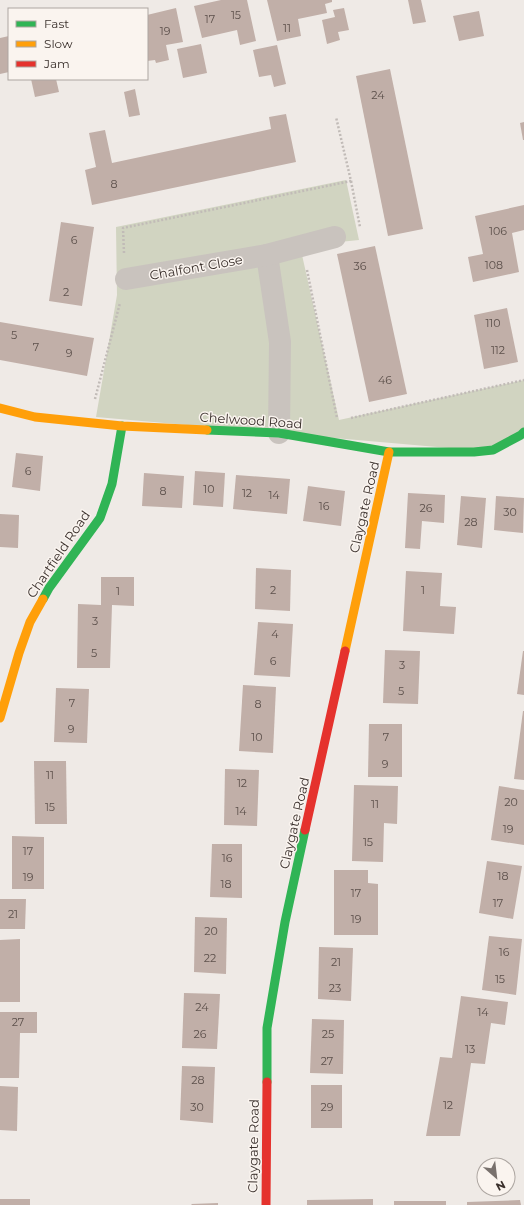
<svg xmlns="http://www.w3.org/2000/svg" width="524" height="1205" viewBox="0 0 524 1205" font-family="Montserrat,sans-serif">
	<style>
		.green { fill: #d1d4c1 }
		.building { fill: #c1afa8 }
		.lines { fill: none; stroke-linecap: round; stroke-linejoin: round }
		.path { stroke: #c1bbb7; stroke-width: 2.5; stroke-dasharray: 2 2; stroke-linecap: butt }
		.street { stroke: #c9c3be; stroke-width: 22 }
		.fast { stroke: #30b455; stroke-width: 9 }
		.slow { stroke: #ff9f0a; stroke-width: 9 }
		.jam { stroke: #e5322d; stroke-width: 9 }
		.labels { text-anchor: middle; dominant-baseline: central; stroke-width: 3; stroke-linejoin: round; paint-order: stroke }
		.number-label { font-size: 11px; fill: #5c504b }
		.street-label { font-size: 13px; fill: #3a302c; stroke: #faf4ef }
	</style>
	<rect width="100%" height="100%" fill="#efeae6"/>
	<polygon class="green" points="346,180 359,240 300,246 339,420 524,380 524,430 483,451 96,417 117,295 116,227"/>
	<g class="building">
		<polygon points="221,0 247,0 256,41 240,45 237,30 202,38 194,6"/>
		<polygon points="267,0 332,0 332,2 325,4 327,13 298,19 301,36 277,41"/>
		<polygon points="408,0 421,0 426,22 413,24"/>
		<polygon points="176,8 183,42 166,45 169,60 156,63 155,60 147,61 147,15"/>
		<polygon points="344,8 349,30 338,32 340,40 327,44 322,20 335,17 333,10"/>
		<polygon points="479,11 484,36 459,41 453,16"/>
		<polygon points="9,36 9,72 0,74 0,38"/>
		<polygon points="201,44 207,73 183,78 177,49"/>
		<polygon points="277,45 286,84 274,87 271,75 259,77 253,50"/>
		<polygon points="390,69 423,229 388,236 356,76"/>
		<polygon points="31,79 56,79 59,92 35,97"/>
		<polygon points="135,89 140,115 129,117 124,92"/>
		<polygon points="286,114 296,162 92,205 85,170 96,167 89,133 105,130 112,163 271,129 269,117"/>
		<polygon points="524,122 524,140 523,140 520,123"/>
		<polygon points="524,205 524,230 512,233 519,272 473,282 468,257 483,254 475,216"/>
		<polygon points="61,222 94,227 82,306 49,301"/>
		<polygon points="375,246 407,394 369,402 337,254"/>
		<polygon points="507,308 518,362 484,369 474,315"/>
		<polygon points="0,322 94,338 87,376 0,360"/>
		<polygon points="16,453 43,456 40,491 12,487"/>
		<polygon points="195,471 225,473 223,507 193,505"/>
		<polygon points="144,473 184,476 182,508 142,506"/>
		<polygon points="236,475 290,479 287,514 233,509"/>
		<polygon points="308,486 345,491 341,526 303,521"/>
		<polygon points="408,493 445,495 444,523 422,521 420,549 405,548"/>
		<polygon points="461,496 486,498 482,548 457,545"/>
		<polygon points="496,496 524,498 523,533 494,530"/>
		<polygon points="0,514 19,515 18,548 0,547"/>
		<polygon points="256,568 291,570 290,611 255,609"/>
		<polygon points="406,571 442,573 440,606 456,607 454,634 403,631"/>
		<polygon points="101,577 134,577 134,606 112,605 110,668 77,668 78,604 101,605"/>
		<polygon points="258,622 293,624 290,677 254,675"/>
		<polygon points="385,650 420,651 418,704 383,703"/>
		<polygon points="523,651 524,651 524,695 517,694"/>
		<polygon points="243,685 276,687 273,753 239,751"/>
		<polygon points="56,688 89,689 87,743 54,742"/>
		<polygon points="523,711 524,711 524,780 514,779"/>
		<polygon points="369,724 402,724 402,777 368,777"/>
		<polygon points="34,761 66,761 67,824 35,824"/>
		<polygon points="225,769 259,770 257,826 224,825"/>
		<polygon points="354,785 398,786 397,824 384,823 383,862 352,861"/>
		<polygon points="499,786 524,790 524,845 491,840"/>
		<polygon points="12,836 44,837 44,889 12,889"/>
		<polygon points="212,844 242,844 242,898 210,897"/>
		<polygon points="487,861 522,866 513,919 479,913"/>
		<polygon points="334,870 368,870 368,883 378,884 378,935 334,935"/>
		<polygon points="0,899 26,899 25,929 0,929"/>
		<polygon points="195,917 227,918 226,974 194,972"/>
		<polygon points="489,936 522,939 516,995 482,990"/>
		<polygon points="20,939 20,1002 0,1002 0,940"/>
		<polygon points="319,947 353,948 351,1001 318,999"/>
		<polygon points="184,993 220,994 217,1049 182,1048"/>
		<polygon points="461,996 508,1002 505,1025 491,1023 485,1064 471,1063 460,1136 426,1136 440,1057 452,1058"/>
		<polygon points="0,1012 37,1012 37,1033 20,1033 19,1078 0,1078"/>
		<polygon points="312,1019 344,1020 343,1074 310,1073"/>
		<polygon points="182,1066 215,1067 213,1123 180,1120"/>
		<rect x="311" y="1085" width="31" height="43"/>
		<polygon points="0,1086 18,1087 17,1131 0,1130"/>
		<rect x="0" y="1199" width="30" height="6"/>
		<polygon points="373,1199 373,1205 307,1205 307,1200"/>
		<polygon points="520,1200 521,1205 467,1205 467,1202"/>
		<rect x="394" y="1201" width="52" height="4"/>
		<polygon points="218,1203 218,1205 192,1205 191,1204"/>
	</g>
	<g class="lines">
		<g class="path">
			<polyline points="351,181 360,227"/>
			<polyline points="124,253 123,228 351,181 336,117"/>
			<polyline points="307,270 337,418"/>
			<polyline points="95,399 120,303"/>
			<polyline points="351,418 524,380"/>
		</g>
		<g class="street">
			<polyline points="267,255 280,342 279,433"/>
			<polyline points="126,279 267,255 335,237"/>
		</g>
		<g class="fast">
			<polyline points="207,430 279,433 389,452 474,452 493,450 521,435 524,432"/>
			<polyline points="43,599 49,588 100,518 112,484 122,426"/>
			<polyline points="267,1082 267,1028 285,922 305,830"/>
		</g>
		<g class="slow">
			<polyline points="0,408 35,417 122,426 207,430"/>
			<polyline points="345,651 389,452"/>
			<polyline points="0,718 19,653 30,622 43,599"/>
		</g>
		<g class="jam">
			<polyline points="305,830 345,651"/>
			<polyline points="266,1205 267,1082"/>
		</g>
	</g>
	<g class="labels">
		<g class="number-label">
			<text x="236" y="15">15</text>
			<text x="210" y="19">17</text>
			<text x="287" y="28">11</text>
			<text x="165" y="31">19</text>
			<text x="378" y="95">24</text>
			<text x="114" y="184">8</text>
			<text x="498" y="231">106</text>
			<text x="74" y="240">6</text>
			<text x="494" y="265">108</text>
			<text x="360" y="266">36</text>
			<text x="66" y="292">2</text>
			<text x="493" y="323">110</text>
			<text x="14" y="335">5</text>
			<text x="36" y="347">7</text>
			<text x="498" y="350">112</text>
			<text x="69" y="353">9</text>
			<text x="385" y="380">46</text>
			<text x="28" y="471">6</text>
			<text x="209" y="489">10</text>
			<text x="163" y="491">8</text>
			<text x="247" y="493">12</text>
			<text x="274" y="495">14</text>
			<text x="324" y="506">16</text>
			<text x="426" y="508">26</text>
			<text x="510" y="512">30</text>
			<text x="471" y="522">28</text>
			<text x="273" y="590">2</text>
			<text x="423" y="590">1</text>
			<text x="118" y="591">1</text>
			<text x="95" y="621">3</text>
			<text x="275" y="634">4</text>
			<text x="94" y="653">5</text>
			<text x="273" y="661">6</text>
			<text x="402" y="665">3</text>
			<text x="401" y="691">5</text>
			<text x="72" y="703">7</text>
			<text x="258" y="704">8</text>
			<text x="71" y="729">9</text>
			<text x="257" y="737">10</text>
			<text x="386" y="737">7</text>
			<text x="385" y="764">9</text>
			<text x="50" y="775">11</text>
			<text x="242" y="783">12</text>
			<text x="511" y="802">20</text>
			<text x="375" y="804">11</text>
			<text x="50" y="807">15</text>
			<text x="241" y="811">14</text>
			<text x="508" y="829">19</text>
			<text x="368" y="842">15</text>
			<text x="28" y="851">17</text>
			<text x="227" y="858">16</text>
			<text x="503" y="876">18</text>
			<text x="28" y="877">19</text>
			<text x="226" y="884">18</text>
			<text x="356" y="893">17</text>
			<text x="498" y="903">17</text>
			<text x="13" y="914">21</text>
			<text x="356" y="919">19</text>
			<text x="211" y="931">20</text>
			<text x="504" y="952">16</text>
			<text x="210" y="958">22</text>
			<text x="336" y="962">21</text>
			<text x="500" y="979">15</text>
			<text x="335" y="988">23</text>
			<text x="202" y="1007">24</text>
			<text x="483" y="1012">14</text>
			<text x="18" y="1022">27</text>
			<text x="200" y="1034">26</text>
			<text x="328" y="1034">25</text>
			<text x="470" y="1049">13</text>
			<text x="327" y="1061">27</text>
			<text x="198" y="1080">28</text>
			<text x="448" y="1105">12</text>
			<text x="197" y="1107">30</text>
			<text x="327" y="1107">29</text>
		</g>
		<g class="street-label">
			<text transform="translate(196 267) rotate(-10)">Chalfont Close</text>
			<text transform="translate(251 420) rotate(4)">Chelwood Road</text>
			<text transform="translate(364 507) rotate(-77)">Claygate Road</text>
			<text transform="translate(58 554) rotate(-56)">Chartfield Road</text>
			<text transform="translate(294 823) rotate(-77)">Claygate Road</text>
			<text transform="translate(253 1146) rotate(-89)">Claygate Road</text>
		</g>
	</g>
	<rect x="8" y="8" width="140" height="72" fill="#faf4ef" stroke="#ada6a1"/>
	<rect x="16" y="21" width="20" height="6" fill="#30b455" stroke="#ada6a1"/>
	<text x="44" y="28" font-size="12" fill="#3a302c">Fast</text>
	<rect x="16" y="41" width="20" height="6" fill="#ff9f0a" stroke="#ada6a1"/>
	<text x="44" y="48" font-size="12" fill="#3a302c">Slow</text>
	<rect x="16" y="61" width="20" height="6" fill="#e5322d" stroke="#ada6a1"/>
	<text x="44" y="68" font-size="12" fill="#3a302c">Jam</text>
	<g transform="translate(496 1177) rotate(152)"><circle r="19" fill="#faf4ef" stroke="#ada6a1"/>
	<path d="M0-3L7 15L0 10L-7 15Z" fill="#79716d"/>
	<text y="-6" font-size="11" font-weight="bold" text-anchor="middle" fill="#3a302c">N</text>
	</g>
</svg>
